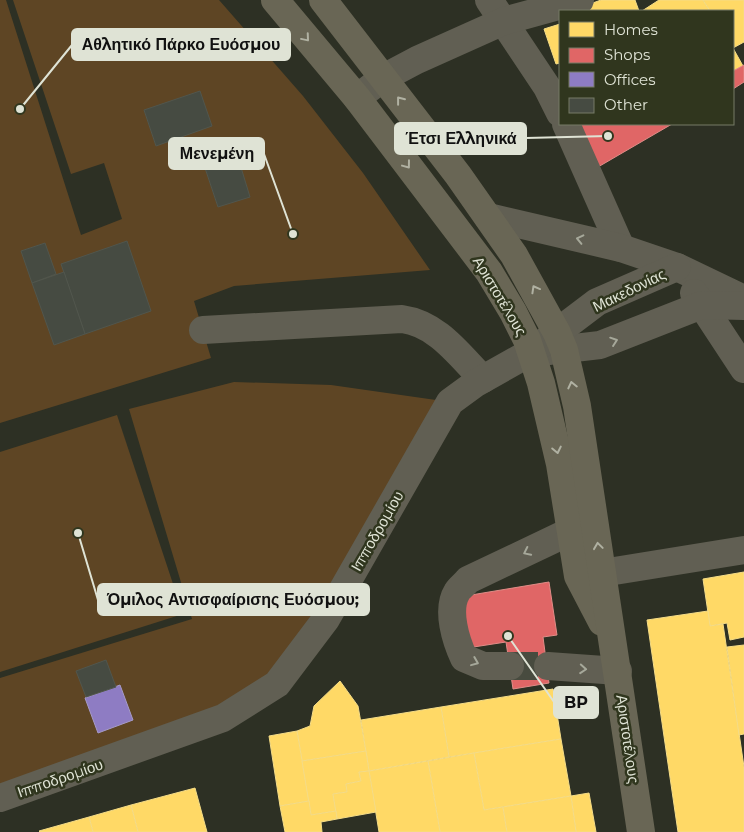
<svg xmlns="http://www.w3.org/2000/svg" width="744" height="832" viewBox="0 0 744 832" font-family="Montserrat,sans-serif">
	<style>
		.green { fill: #5e4524 }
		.homes { fill: #ffd966; stroke: #f5dc87 }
		.shops { fill: #e06666; stroke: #e08c87 }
		.offices { fill: #8e7cc3; stroke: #a69bc8 }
		.building { fill: #464b42; stroke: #51564d }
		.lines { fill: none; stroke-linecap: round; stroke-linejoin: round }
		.minor-tunnel { stroke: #484b3f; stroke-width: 28; stroke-dasharray: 28 14; stroke-linecap: butt }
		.minor { stroke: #615f53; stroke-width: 28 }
		.major { stroke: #696655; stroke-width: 28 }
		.oneway { stroke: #b0b1a2 }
		.oneway2 { stroke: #a6a89a }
		.labels { text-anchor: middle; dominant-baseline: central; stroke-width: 5; stroke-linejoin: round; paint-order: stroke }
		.street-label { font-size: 15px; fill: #dfe3d5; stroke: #30361e }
		.leader { fill: none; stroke: #dfe3d5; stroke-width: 2 }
		.callout-dot { fill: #dfe3d5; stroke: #30361e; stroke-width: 2 }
		.callout { fill: #dfe3d5; stroke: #dfe3d5; stroke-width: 2 }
		.callout-label { font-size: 16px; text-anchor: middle; font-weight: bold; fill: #111 }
	</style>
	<rect width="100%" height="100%" fill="#2d3024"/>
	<g class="green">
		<polygon points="0,0 6,0 81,235 122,219 104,163 71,174 13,0 219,0 303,96 363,173 430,270 234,286 194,301 211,358 0,423"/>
		<polygon points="234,382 331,385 450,402 277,684 0,798 0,678 192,619 129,409"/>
		<polygon points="117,415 183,614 0,672 0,452"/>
	</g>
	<g class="homes">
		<polygon points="601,0 635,0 639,11 581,11 592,8 590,4"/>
		<polygon points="659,0 703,0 710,11 642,11"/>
		<polygon points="703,0 744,0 744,42 733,48 733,11 710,11"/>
		<polygon points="560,24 560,63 556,64 544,29"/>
		<polygon points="733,48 743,66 733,71"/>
		<polygon points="744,572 744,637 730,640 727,623 710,626 703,579"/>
		<polygon points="708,611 710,626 723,624 744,767 744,832 678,832 647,620"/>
		<polygon points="744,645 744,734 739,735 727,647"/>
		<polygon points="340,681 358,706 366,751 302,761 297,731 310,726 314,706"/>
		<polygon points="553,689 561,739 449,757 441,707"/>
		<polygon points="441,707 449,757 369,771 361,720"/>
		<polygon points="297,731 309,801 280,806 269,736"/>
		<polygon points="561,739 571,796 484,810 474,753"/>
		<polygon points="366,751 369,771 359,772 361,781 346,784 347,792 333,794 336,811 311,815 302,761"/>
		<polygon points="474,753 484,810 503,807 507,832 440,832 428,761"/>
		<polygon points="428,761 440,832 379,832 369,771"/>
		<polygon points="369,771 376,812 337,819 333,794 347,792 346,784 361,781 359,772"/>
		<polygon points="195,788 207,832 138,832 131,805"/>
		<polygon points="589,793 596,832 576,832 571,796"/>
		<polygon points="571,796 576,832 507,832 503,807"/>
		<polygon points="309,801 311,815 336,811 337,819 321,822 322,832 285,832 280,806"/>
		<polygon points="131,805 138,832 93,832 89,817"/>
		<polygon points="89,817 93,832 40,832 39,831"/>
	</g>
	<g class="shops">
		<polygon points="744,65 744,82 733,89 733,71"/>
		<polygon points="573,124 672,124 598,167"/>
		<polygon points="549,582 557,635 543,637 549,683 513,689 506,642 467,648 459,597"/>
	</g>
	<polygon class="offices" points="120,685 133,720 98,733 85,698"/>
	<g class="building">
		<polygon points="200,91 212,126 156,146 144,110"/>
		<polygon points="236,151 250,197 218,207 203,162"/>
		<polygon points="127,241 151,311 85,334 61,264"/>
		<polygon points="45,243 56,274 32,283 21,251"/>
		<polygon points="64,272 85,334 54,345 32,283"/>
		<polygon points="106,660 116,687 86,697 76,671"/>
	</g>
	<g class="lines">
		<polyline class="minor-tunnel" points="510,666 548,666"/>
		<g class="minor">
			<polyline points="489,0 547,87 560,113"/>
			<polyline points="357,98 383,78 417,60 504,21 580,0"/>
			<polyline points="566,124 621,248"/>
			<polyline points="488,217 621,248 677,267 744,299"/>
			<polyline points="694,293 744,369"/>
			<path d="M203,330l199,-11c36,5 57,36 81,60"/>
			<polyline points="540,352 600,345 702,305 744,306"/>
			<polyline points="602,573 744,550"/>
			<path d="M510,666h-27l-19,-8c-8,-17 -18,-48 -7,-66 2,-4 8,-8 11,-12l103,-49"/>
			<polyline points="548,666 618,671"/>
			<polyline points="0,798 223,718 277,684 326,619 450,402 476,383 531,352 597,302 677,267"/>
		</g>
		<g class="major">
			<polyline points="275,0 357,98 489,272 513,312 527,340 541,383 560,464 578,576 602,622"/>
			<polyline points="323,0 458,175 514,255 557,333 564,350 577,406 641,832"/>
		</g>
	</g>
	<defs><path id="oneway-chevron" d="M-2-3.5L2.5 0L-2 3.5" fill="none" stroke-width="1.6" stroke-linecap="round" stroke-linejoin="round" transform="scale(1.25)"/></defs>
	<g class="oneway">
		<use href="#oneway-chevron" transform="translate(306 38) rotate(50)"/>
		<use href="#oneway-chevron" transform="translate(400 100) rotate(-128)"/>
		<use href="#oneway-chevron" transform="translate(407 165) rotate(53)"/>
		<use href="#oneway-chevron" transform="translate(535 289) rotate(-119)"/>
		<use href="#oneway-chevron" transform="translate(572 385) rotate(-103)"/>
		<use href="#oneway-chevron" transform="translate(557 450) rotate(78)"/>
		<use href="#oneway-chevron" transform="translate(598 546) rotate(-98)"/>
	</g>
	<g class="oneway2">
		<use href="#oneway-chevron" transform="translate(580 239) rotate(-167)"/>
		<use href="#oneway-chevron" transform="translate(614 341) rotate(-19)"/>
		<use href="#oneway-chevron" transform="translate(527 552) rotate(154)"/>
		<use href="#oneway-chevron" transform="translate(475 662) rotate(22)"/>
		<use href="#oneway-chevron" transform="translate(583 669) rotate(4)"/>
	</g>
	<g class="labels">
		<g class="street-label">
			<text transform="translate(629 290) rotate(-26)">Μακεδονίας</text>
			<text transform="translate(500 296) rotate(59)">Αριστοτέλους</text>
			<text transform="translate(377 531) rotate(-60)">Ιπποδρομίου</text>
			<text transform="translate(628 739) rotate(82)">Αριστοτέλους</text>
			<text transform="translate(60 778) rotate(-19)">Ιπποδρομίου</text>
		</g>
	</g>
	<path class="leader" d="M20 109L72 45M608 136L526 138M293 234L264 154M78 533L98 600M508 636L554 702"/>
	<g class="callout-dot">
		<circle cx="20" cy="109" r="5"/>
		<circle cx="608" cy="136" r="5"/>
		<circle cx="293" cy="234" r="5"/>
		<circle cx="78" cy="533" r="5"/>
		<circle cx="508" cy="636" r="5"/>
	</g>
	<g class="callout">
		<rect x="72" y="29" width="218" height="31" rx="5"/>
		<rect x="395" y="123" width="131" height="31" rx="5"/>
		<rect x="169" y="138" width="95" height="31" rx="5"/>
		<rect x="98" y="584" width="271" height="31" rx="5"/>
		<rect x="554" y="687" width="44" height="31" rx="5"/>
	</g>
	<g class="callout-label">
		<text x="181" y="50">Αθλητικό Πάρκο Ευόσμου</text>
		<text x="461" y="144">Έτσι Ελληνικά</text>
		<text x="217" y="159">Μενεμένη</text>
		<text x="233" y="605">Όμιλος Αντισφαίρισης Ευόσμου;</text>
		<text x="576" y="708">BP</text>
	</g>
	<rect x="559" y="10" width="175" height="115" fill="#30361e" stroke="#767b67"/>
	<rect x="569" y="22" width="25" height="15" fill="#ffd966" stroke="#767b67"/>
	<text x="604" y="35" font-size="15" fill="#dfe3d5">Homes</text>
	<rect x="569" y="48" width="25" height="15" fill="#e06666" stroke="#767b67"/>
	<text x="604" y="60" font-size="15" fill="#dfe3d5">Shops</text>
	<rect x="569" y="72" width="25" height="15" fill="#8e7cc3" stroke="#767b67"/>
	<text x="604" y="85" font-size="15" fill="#dfe3d5">Offices</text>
	<rect x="569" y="98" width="25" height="15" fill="#464b42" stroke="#767b67"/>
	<text x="604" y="110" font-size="15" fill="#dfe3d5">Other</text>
</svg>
